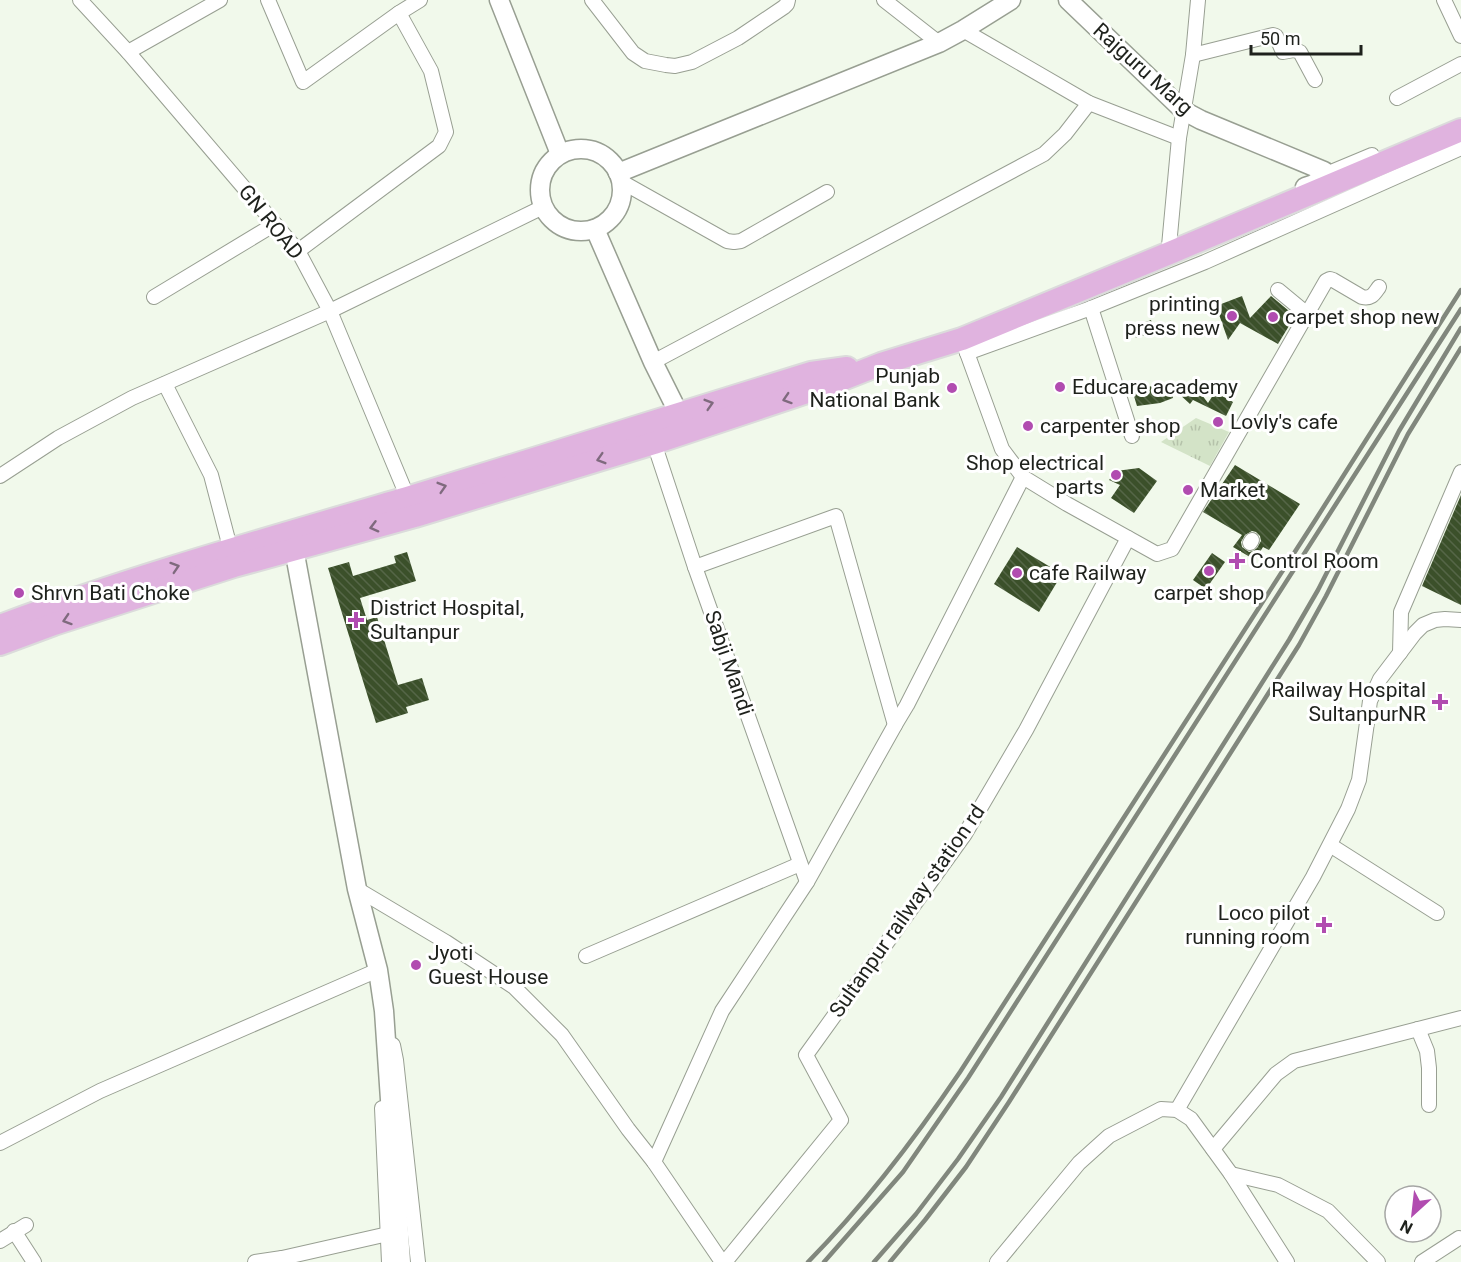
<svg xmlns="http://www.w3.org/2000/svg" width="1461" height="1262" viewBox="0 0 1461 1262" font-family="Roboto,sans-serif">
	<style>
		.grass { fill: url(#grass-tufts) }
		.building { fill: url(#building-back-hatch); fill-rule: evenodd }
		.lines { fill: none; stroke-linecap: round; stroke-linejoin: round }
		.minor-casing { stroke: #989f92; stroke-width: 16 }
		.tertiary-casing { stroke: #989f92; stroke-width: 21 }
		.primary-casing { stroke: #dbdbdb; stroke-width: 26 }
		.minor { stroke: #fff; stroke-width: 14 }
		.tertiary { stroke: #fff; stroke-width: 18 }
		.primary { stroke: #e0b3df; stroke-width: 22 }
		.rail { stroke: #81877d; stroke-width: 4.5 }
		.oneway { stroke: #7f6a7e }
		.poi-dot { fill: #b14cb0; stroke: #fff; stroke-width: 2 }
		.labels { text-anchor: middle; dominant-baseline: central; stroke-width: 6; stroke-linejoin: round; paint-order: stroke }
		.street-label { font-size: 21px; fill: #1e211c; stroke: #fff }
		.poi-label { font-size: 21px; fill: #1e211c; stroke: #fff; text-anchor: start }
	</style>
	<defs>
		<pattern id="grass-tufts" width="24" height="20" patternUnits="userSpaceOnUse" patternTransform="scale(1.5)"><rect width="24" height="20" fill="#d3e3c7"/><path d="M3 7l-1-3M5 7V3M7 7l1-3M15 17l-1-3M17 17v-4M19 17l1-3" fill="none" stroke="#b5c2aa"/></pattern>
		<pattern id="building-back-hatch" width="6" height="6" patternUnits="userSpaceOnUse" patternTransform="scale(1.5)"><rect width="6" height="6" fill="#3b502a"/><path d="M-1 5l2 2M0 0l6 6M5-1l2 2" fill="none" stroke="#556647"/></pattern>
	</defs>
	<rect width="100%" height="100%" fill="#f1f9eb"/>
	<polygon class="grass" points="1196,418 1229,432 1210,466 1161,442"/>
	<g class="building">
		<polygon points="1242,296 1250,318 1271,296 1295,316 1278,344 1240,323 1228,340 1216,306"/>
		<polygon points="1151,320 1155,332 1136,338 1132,327"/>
		<polygon points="1170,382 1173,398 1160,403 1137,406 1133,393 1143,388"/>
		<polygon points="1192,382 1208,403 1215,392 1233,402 1226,416 1193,400 1190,404 1178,393"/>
		<path d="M1235,465l65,39 -31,46 -6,-3 -8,13 -22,-13 9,-12 -39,-23zM1252,531l4,1 4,4 1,5 -4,7 -4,3 -4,1 -7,-5 -1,-5 4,-7z"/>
		<polygon points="1139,468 1157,481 1134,513 1111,498 1120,485 1109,480 1116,471"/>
		<polygon points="1461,495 1461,605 1422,586"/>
		<polygon points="1017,547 1062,574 1039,612 994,584"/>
		<polygon points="407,552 416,581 360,598 367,620 377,617 398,685 422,678 429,700 406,707 408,713 376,723 328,568 349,562 353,576 396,563 394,556"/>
		<polygon points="1212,553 1225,562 1206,589 1193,580"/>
	</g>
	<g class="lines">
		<defs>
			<g id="minor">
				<polyline points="80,0 128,52 298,251 330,311 410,503"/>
				<polyline points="268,0 303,82 399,13 431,71 446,132 439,146 298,251"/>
				<polyline points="592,0 633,53 645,61 666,65 675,66 692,62 738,38 784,7 787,4 788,0"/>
				<polyline points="884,0 939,43"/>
				<polyline points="1444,0 1461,36"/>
				<polyline points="399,13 420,0"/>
				<polyline points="963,30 1089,103 1179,138"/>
				<polyline points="128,52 220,0"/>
				<polyline points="1193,55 1273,35 1276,36 1283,52 1294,50 1300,52 1315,80"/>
				<polyline points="1397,98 1461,64"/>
				<polyline points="1324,175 1372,155"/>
				<polyline points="622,182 727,241 734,242 741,241 827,192"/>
				<polyline points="1169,246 1179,138 1193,55 1198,0"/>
				<polyline points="1278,290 1307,314"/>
				<polyline points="154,297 275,224"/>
				<polyline points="1091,308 1132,436"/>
				<path d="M962,339l40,110 21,28 44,27 90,50 15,-5 154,-268 4,-2 3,1 29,17c10,2 12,-3 17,-10"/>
				<polyline points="967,353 1091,308 1205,262 1461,148"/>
				<polyline points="653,362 1044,154 1065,134 1089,103"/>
				<polyline points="165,384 211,475 232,555"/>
				<polyline points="654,443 695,567 807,882"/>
				<polyline points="0,476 58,438 132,398 330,311 543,207"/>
				<polyline points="1250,543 1252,540"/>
				<polyline points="695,567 836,516 895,725"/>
				<polyline points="1400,653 1401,612 1461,472"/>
				<polyline points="1330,845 1437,913"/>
				<polyline points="357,889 446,942 514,987 562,1035 628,1129 654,1162 722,1262"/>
				<polyline points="586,956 800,864"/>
				<polyline points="1418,1029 1427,1051 1429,1068 1429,1105"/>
				<polyline points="393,1045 396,1060 418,1262"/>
				<polyline points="382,1108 389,1262"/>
				<polyline points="1177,1110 1313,877 1348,809 1359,780 1370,701 1380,679 1415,633 1423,625 1435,620 1445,619 1461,620"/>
				<polyline points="0,1143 100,1091 378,970"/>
				<polyline points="1213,1149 1276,1074 1294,1061 1461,1018"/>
				<polyline points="654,1162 722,1011 807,882 895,725 907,705 1023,477"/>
				<polyline points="1231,1174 1278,1185 1328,1211 1378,1262"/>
				<polyline points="14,1231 34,1262"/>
				<polyline points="0,1241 26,1225"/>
				<polyline points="255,1262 282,1258"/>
				<polyline points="283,1262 282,1258 388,1234"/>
				<polyline points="725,1262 841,1120 806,1055 965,834 1026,730 1128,538"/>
				<polyline points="997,1262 1079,1163 1109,1136 1161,1109 1177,1110 1191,1119 1231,1174 1287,1262"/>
				<polyline points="1422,1262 1459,1238"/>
			</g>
			<g id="tertiary">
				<polyline points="499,0 560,154"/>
				<polyline points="1068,0 1184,111 1201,120 1324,171 1324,175 1314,184 1305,187"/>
				<circle cx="581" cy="190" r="41"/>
				<polyline points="618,173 939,43 963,30 1011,0"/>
				<polyline points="595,229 653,362 685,426"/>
				<polyline points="294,549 357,889 378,970 384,1011 401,1262"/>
			</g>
			<g id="primary">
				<path d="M0,626c134,-50 271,-88 407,-128 135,-41 270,-84 404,-125l36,-5"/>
				<polyline points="0,644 54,624 234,566 415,516 654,443 825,386 881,364 962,339 1172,252 1461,130"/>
			</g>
		</defs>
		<use href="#minor" class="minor-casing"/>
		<use href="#tertiary" class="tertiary-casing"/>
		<use href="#primary" class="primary-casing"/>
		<use href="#minor" class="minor"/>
		<use href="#tertiary" class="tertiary"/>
		<use href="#primary" class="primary"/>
		<g class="rail">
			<path d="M808,1262c57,-58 106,-122 152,-190l356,-553 145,-229"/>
			<polyline points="824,1262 903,1172 968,1078 1461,309"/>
			<polyline points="874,1262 916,1214 958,1159 1001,1097 1289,640 1318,590 1399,431 1461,328"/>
			<polyline points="890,1262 925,1220 966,1167 1009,1102 1299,645 1326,596 1408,434 1461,348"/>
		</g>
	</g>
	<defs><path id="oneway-chevron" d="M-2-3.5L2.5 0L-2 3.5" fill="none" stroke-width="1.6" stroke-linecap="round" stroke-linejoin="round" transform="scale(1.5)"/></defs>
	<g class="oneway">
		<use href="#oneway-chevron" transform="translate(787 399) rotate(162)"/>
		<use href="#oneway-chevron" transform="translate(709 404) rotate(-17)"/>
		<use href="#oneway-chevron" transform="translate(601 459) rotate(163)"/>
		<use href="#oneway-chevron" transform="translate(442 487) rotate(-17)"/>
		<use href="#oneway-chevron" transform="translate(374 527) rotate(165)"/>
		<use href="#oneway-chevron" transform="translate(175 567) rotate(-18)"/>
		<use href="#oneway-chevron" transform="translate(67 620) rotate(162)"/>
	</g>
	<g class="poi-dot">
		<circle cx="1232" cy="316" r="6"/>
		<circle cx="1273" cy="317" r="6"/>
		<circle cx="1060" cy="387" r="6"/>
		<circle cx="952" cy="388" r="6"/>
		<circle cx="1218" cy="422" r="6"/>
		<circle cx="1028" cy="426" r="6"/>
		<circle cx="1116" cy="475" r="6"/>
		<circle cx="1188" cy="490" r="6"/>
		<path d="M1234 552h6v6h6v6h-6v6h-6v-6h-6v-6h6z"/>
		<circle cx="1209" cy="571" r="6"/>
		<circle cx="1017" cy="573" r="6"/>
		<circle cx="19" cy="593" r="6"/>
		<path d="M353 611h6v6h6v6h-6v6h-6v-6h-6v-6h6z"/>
		<path d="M1437 693h6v6h6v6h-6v6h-6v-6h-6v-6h6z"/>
		<path d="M1321 916h6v6h6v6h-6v6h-6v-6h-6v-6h6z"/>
		<circle cx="416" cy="965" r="6"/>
	</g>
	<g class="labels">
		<g class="street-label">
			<text transform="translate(1143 69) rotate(42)">Rajguru Marg</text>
			<text transform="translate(271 222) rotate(51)">GN ROAD</text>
			<text transform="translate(729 663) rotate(71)">Sabji Mandi</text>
			<text transform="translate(907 911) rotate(-55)">Sultanpur railway station rd</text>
		</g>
		<g class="poi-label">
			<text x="1220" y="304" text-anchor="end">printing<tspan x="1220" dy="24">press new</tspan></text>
			<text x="1285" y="317">carpet shop new</text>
			<text x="940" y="376" text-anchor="end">Punjab<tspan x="940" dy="24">National Bank</tspan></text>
			<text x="1072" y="387">Educare academy</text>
			<text x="1230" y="422">Lovly's cafe</text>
			<text x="1040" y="426">carpenter shop</text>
			<text x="1104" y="463" text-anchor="end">Shop electrical<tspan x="1104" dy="24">parts</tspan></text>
			<text x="1200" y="490">Market</text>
			<text x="1250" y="561">Control Room</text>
			<text x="1029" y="573">cafe Railway</text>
			<text x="31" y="593">Shrvn Bati Choke</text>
			<text x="1209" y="593" text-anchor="middle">carpet shop</text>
			<text x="370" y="608">District Hospital,<tspan x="370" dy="24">Sultanpur</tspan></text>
			<text x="1426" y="690" text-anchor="end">Railway Hospital<tspan x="1426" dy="24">SultanpurNR</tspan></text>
			<text x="1310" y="913" text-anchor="end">Loco pilot<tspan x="1310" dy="24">running room</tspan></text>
			<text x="428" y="953">Jyoti<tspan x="428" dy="24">Guest House</tspan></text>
		</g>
	</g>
	<g transform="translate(1413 1214) rotate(207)"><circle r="28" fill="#ffffff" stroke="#a5a6a4" stroke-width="1.5"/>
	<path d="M0-4.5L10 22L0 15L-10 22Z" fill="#b14cb0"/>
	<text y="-9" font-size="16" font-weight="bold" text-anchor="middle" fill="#1e211c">N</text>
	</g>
	<path d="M1251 45v9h110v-9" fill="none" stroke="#1e211c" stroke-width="3"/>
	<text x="1260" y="45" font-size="18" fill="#1e211c" stroke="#ffffff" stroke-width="4.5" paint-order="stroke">50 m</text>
</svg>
